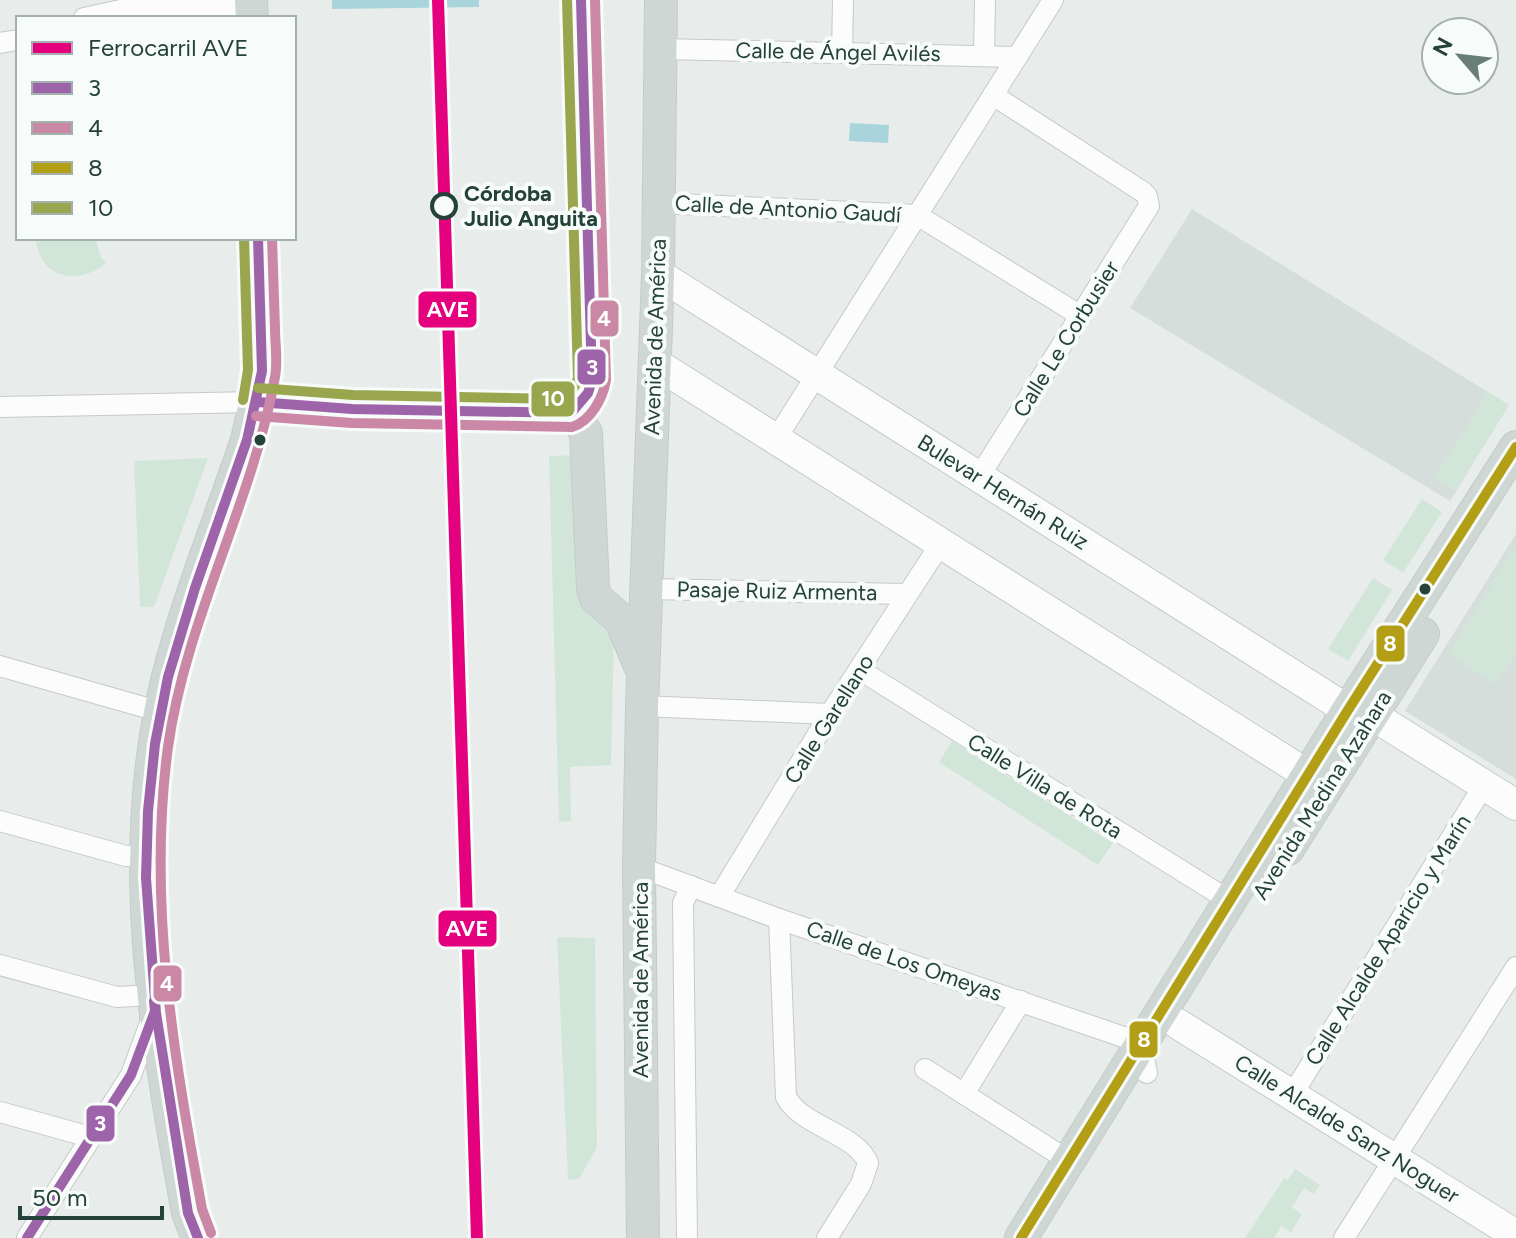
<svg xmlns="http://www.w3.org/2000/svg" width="1516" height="1238" viewBox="0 0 1516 1238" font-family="Figtree,sans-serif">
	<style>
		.built { fill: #d6dedb }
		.green { fill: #d1e6d8 }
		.water { fill: #a9d4db }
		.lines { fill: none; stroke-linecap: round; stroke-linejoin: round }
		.street-casing { stroke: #c5cac8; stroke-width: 22 }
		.secondary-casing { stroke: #c3cbc8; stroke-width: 32 }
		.primary-casing { stroke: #c3ccc9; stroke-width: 34 }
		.street { stroke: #fcfcfc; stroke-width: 20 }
		.secondary { stroke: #fcfcfc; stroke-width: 30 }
		.primary { stroke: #cfd7d5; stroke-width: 32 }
		.bus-1-casing { stroke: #f7fbf9; stroke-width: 16 }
		.bus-2-casing { stroke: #f7fbf9; stroke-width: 16 }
		.bus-3-casing { stroke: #f7fbf9; stroke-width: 16 }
		.bus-4-casing { stroke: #f7fbf9; stroke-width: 16 }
		.bus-1 { stroke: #9e64a9; stroke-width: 10 }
		.bus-2 { stroke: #cb88a6; stroke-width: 10 }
		.bus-3 { stroke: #b29f16; stroke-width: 10 }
		.bus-4 { stroke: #9aa64d; stroke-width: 10 }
		.rail-1-casing { stroke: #f7fbf9; stroke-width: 18 }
		.rail-1 { stroke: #e5007d; stroke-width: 12 }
		.stop-dot { fill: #f7fbf9; stroke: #24423a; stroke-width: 4 }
		.bus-dot { fill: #24423a; stroke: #f7fbf9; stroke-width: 3 }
		.labels { text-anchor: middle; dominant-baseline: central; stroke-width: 8; stroke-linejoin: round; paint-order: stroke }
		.street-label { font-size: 22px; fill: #24423a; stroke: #f7fbf9 }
		.stop-label { font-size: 22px; font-weight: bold; fill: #24423a; stroke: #f7fbf9; text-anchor: start }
		.line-badge { stroke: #f7fbf9; stroke-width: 3 }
		.badge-label { font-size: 22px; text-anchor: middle; font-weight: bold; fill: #fff }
	</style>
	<rect width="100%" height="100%" fill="#e8edeb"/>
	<g class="built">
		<polygon points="1192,209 1509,405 1450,501 1130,308"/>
		<polygon points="1516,534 1516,779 1405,711"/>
	</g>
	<g class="green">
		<path d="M36,238h60l4,18 6,7c-28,24 -68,15 -70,-25z"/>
		<polygon points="1488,392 1509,405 1455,491 1434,478"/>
		<polygon points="575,455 582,607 614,638 611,765 570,767 571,821 559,822 549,456"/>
		<polygon points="208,458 154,607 140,607 134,461"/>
		<polygon points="1422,499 1442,512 1403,573 1383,560"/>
		<polygon points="1516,545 1516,653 1496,684 1448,654"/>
		<polygon points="1373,578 1392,590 1348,661 1328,649"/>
		<polygon points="952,741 1113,843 1098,865 939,762"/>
		<polygon points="557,937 595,938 597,1147 579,1179 568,1180"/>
		<path d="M1295,1169l25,16 -6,9 -10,-6 -12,19 10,7 -11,18 -10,-6 -7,12h-29c13,-20 25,-38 39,-60l4,2z"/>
	</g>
	<g class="water">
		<polygon points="332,0 479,0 479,7 332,9"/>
		<polygon points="850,123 889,125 888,143 849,141"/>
	</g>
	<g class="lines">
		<defs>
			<g id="street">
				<polyline points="84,18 130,8 251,5"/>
				<polyline points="0,43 18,40"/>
				<polyline points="660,49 1017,57"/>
				<polyline points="842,53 843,0"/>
				<polyline points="984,55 985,0"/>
				<polyline points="658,203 917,215 1081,316"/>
				<polyline points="0,407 257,402"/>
				<polyline points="776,439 1053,0"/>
				<polyline points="979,477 1149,206 1147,196 1143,192 993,95"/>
				<polyline points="648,589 907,594"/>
				<polyline points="0,666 161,712"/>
				<polyline points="860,670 1230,901"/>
				<polyline points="642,706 830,714"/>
				<polyline points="0,821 126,856 145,855"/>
				<polyline points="639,867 779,919 1141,1043 1147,1073"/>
				<polyline points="719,897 830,714 941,543"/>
				<path d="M779,919l7,178c16,30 70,36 82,66l-7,21 -34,54"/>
				<polyline points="0,965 117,997 153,995"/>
				<polyline points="925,1069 1069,1161"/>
				<polyline points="964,1094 1021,1001"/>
				<polyline points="1292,1095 1484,785"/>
				<polyline points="0,1112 90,1137"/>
				<polyline points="27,1238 131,1075 153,1015"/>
				<polyline points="687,1238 683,903 691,886"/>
				<polyline points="1344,1238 1516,967"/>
			</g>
			<g id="secondary">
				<polyline points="658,274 1348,710 1372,715 1516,805"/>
				<polyline points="655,363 1327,787"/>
				<polyline points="1178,1024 1516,1235"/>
			</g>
			<g id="primary">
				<polyline points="251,0 252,18"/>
				<polyline points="257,402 352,409 571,413 578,419 586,433 593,588 596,598 621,620 640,666"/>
				<polyline points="1288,849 1423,634"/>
				<path d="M198,1238l-10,-25c-32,-177 -65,-358 -20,-536 20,-79 53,-160 79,-237l15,-69 -4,-133"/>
				<polyline points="643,1238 639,867 642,706 658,274 661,0"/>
				<polyline points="1021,1238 1348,710 1516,447"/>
			</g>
		</defs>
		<use href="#street" class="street-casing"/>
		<use href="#secondary" class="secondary-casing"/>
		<use href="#primary" class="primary-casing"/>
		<use href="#street" class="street"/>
		<use href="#secondary" class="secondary"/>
		<use href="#primary" class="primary"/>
		<defs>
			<g id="bus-1">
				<polyline points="257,402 352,409 571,413 588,393 592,380 581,0"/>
				<polyline points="27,1238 131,1075 155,1011 154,1001"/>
				<polyline points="198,1238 188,1213 156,1013 146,878 148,811 155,744 168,677 195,588 247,440 262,371 258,238"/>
			</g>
			<g id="bus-2">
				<path d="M256,416l96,7 220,4c19,-6 31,-29 34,-47l-11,-380"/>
				<path d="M211,1233l-9,-24c-28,-152 -55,-307 -34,-462 18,-128 84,-243 107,-370 3,-16 0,-33 0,-48 -1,-31 -2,-61 -3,-91"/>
			</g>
			<polyline id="bus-3" points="1021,1238 1348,710 1516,447"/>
			<g id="bus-4">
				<polyline points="258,388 353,395 565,399 575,386 578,378 567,0"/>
				<polyline points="243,400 248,370 244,238"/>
			</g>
		</defs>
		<use href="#bus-1" class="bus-1-casing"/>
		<use href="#bus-2" class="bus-2-casing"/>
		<use href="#bus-3" class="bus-3-casing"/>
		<use href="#bus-4" class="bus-4-casing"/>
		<use href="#bus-1" class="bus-1"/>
		<use href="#bus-2" class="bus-2"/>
		<use href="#bus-3" class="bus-3"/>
		<use href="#bus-4" class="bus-4"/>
		<defs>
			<polyline id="rail-1" points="438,0 477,1238"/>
		</defs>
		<use href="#rail-1" class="rail-1-casing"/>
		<use href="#rail-1" class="rail-1"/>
	</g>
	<circle class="stop-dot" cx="444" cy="206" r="12"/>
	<g class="bus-dot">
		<circle cx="260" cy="440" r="7"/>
		<circle cx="1425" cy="589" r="7"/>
	</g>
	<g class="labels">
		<g class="street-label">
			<text transform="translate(838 52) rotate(1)">Calle de Ángel Avilés</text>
			<text transform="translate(788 209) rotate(3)">Calle de Antonio Gaudí</text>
			<text transform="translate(655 337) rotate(-88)">Avenida de América</text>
			<text transform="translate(1066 339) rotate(-58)">Calle Le Corbusier</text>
			<text transform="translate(1003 492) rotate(32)">Bulevar Hernán Ruiz</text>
			<text transform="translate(777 591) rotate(1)">Pasaje Ruiz Armenta</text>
			<text transform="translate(829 719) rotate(-58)">Calle Garellano</text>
			<text transform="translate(1045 786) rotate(32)">Calle Villa de Rota</text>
			<text transform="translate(1322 795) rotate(-58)">Avenida Medina Azahara</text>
			<text transform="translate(1388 940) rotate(-58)">Calle Alcalde Aparicio y Marín</text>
			<text transform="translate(904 961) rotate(19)">Calle de Los Omeyas</text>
			<text transform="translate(640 980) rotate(-90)">Avenida de América</text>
			<text transform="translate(1347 1129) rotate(32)">Calle Alcalde Sanz Noguer</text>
		</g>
		<g class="stop-label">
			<text x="464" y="193">Córdoba<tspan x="464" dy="25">Julio Anguita</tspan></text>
		</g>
	</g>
	<g class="line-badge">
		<rect x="417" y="290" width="61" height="39" rx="8" fill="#e5007d"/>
		<rect x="589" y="299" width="31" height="39" rx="8" fill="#cb88a6"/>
		<rect x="576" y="348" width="31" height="38" rx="8" fill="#9e64a9"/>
		<rect x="530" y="380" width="46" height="38" rx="8" fill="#9aa64d"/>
		<rect x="1375" y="624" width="31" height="39" rx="8" fill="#b29f16"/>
		<rect x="437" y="909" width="61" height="39" rx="8" fill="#e5007d"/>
		<rect x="152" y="964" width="31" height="39" rx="8" fill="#cb88a6"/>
		<rect x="1128" y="1020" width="31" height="39" rx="8" fill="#b29f16"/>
		<rect x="85" y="1104" width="31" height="39" rx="8" fill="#9e64a9"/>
	</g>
	<g class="badge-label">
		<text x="448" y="317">AVE</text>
		<text x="604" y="326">4</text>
		<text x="592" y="375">3</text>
		<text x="553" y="406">10</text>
		<text x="1390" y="651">8</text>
		<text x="467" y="936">AVE</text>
		<text x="167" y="991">4</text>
		<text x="1144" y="1047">8</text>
		<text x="100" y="1131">3</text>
	</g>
	<rect x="16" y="16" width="280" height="224" fill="#f7fbf9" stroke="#a3b1ad" stroke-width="2"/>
	<rect x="32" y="42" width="40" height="12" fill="#e5007d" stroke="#a3b1ad" stroke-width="2"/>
	<text x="88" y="56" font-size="24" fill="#24423a">Ferrocarril AVE</text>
	<rect x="32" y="82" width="40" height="12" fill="#9e64a9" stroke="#a3b1ad" stroke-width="2"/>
	<text x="88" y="96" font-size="24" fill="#24423a">3</text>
	<rect x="32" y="122" width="40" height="12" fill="#cb88a6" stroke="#a3b1ad" stroke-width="2"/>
	<text x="88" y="136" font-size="24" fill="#24423a">4</text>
	<rect x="32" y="162" width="40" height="12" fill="#b29f16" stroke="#a3b1ad" stroke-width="2"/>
	<text x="88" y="176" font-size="24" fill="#24423a">8</text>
	<rect x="32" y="202" width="40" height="12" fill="#9aa64d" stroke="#a3b1ad" stroke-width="2"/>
	<text x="88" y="216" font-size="24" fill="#24423a">10</text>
	<g transform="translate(1460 56) rotate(298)"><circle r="38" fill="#f7fbf9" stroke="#a3b1ad" stroke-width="2"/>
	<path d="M0-6L14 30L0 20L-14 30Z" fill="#697e78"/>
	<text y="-12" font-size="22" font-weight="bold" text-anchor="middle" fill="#24423a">N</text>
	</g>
	<path d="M20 1206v12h142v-12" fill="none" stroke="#24423a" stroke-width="4"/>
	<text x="32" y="1206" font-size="24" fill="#24423a" stroke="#f7fbf9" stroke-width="6" paint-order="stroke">50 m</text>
</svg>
